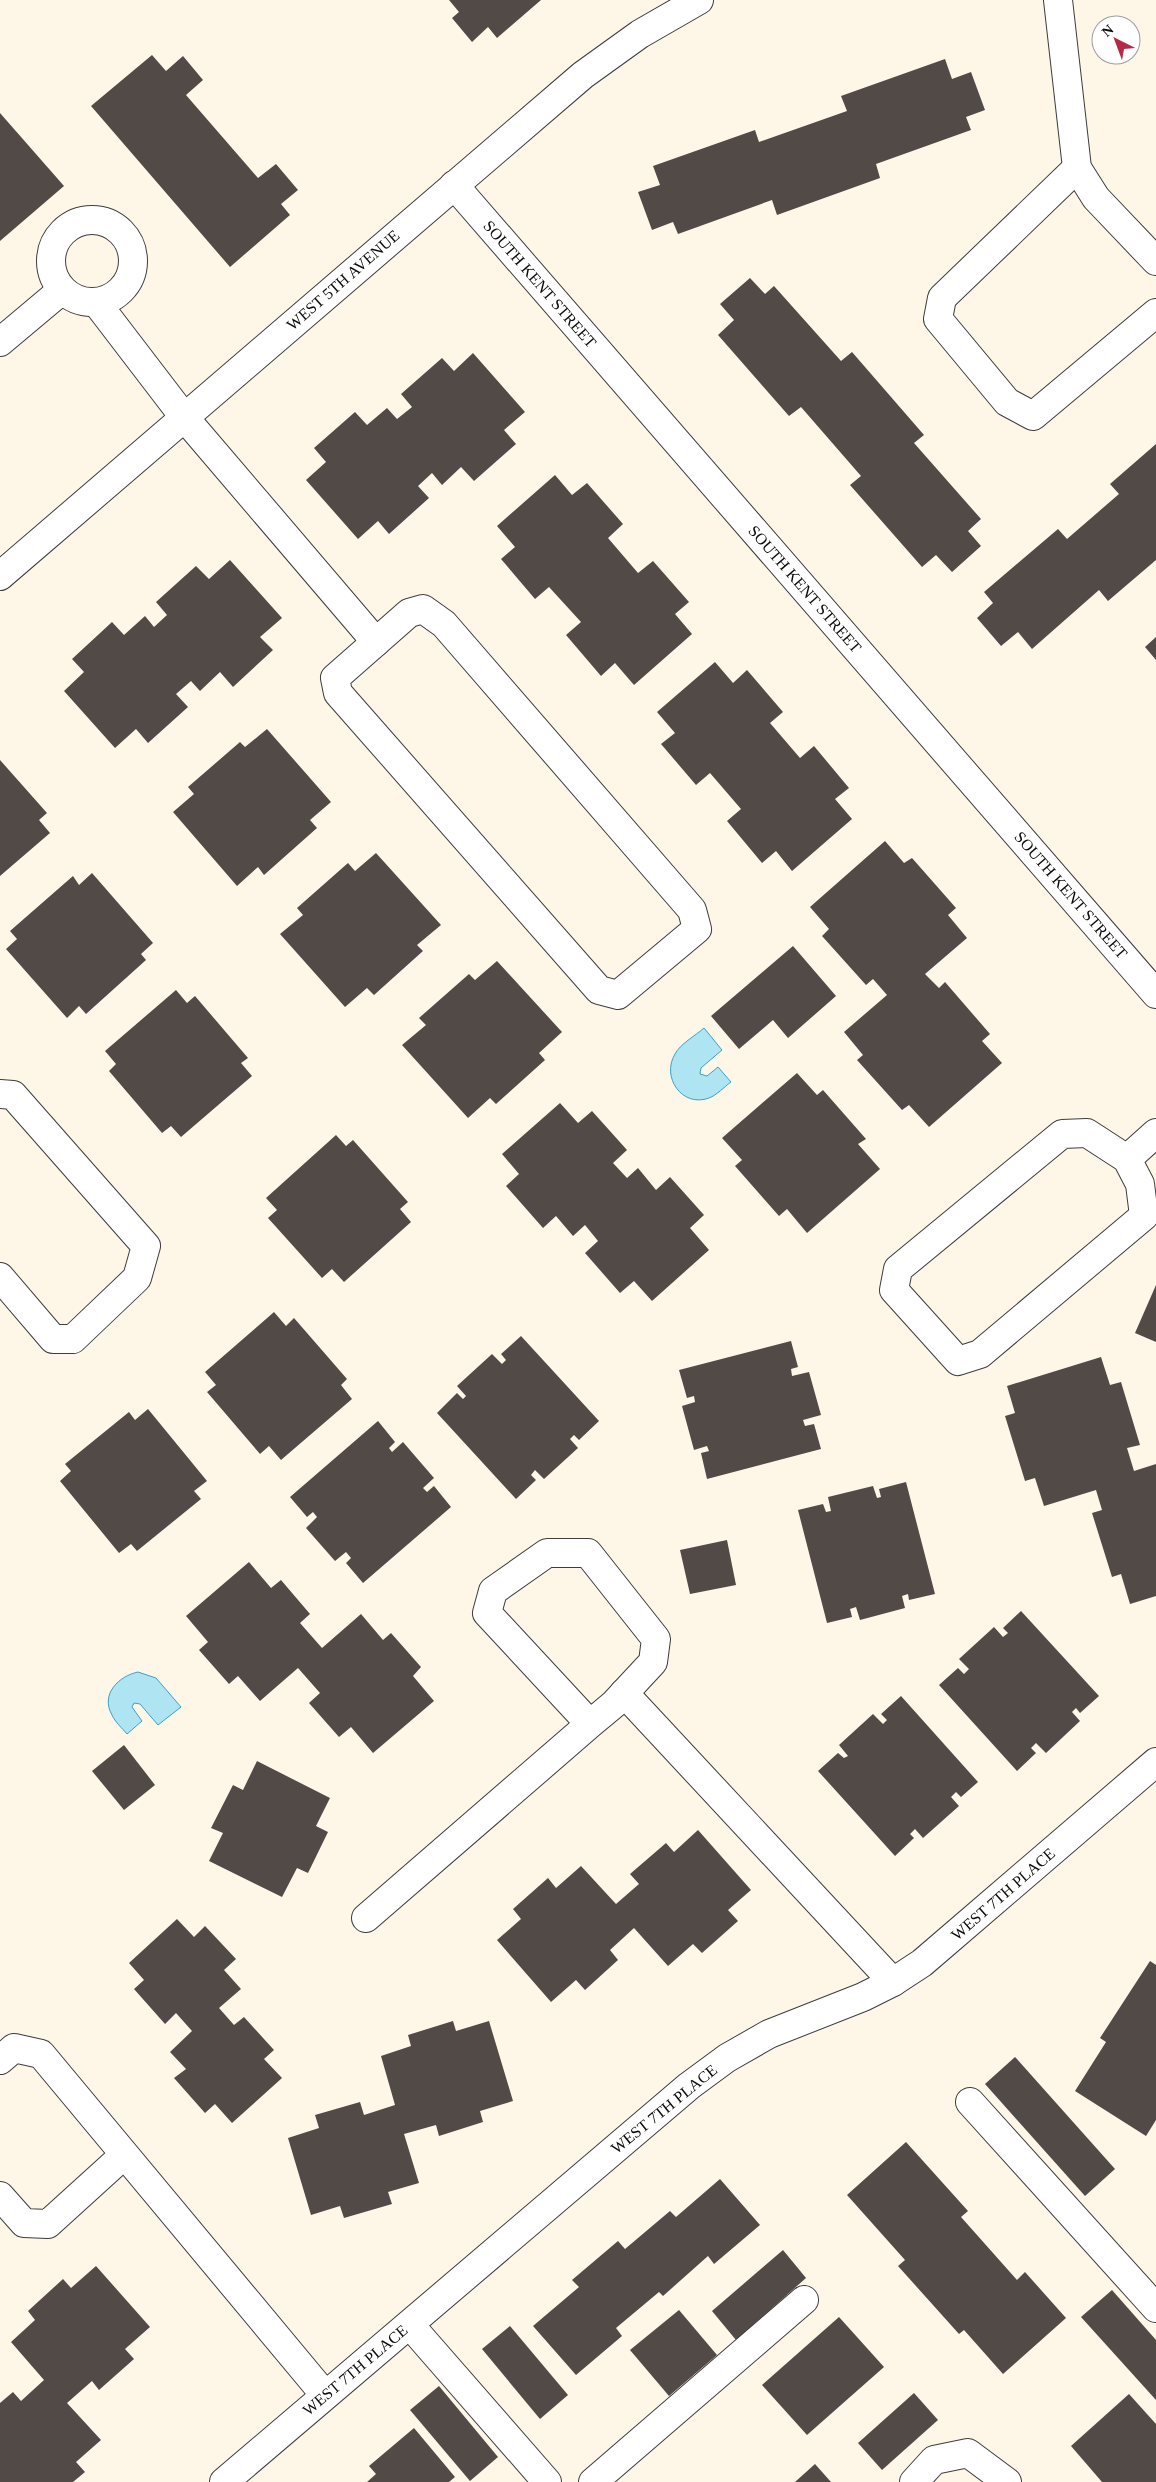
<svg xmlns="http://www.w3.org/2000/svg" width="1156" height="2482" viewBox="0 0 1156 2482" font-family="Georgia,serif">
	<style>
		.water { fill: #afe4f3; stroke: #39a3c7 }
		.building { fill: #524a47 }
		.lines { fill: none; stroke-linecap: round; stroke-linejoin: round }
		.minor-casing { stroke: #3d3d3d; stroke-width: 30 }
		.minor { stroke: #fff; stroke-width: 28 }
		.labels { text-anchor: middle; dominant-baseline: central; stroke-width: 5; stroke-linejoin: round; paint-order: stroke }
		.street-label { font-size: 16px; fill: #0a0a0a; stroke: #fff }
	</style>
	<rect width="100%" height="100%" fill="#fef7e8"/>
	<g class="water">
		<path d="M704,1028l18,22 -21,18 -1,6 7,2 11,-9 13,15c-7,5 -14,13 -22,16 -27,10 -48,-21 -34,-44 5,-10 20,-18 29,-26z"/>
		<path d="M138,1672l18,6 25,29 -23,18 -18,-21 -6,-1 -2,4 10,14 -15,13c-5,-6 -12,-12 -15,-19 -12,-21 7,-39 26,-43z"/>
	</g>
	<g class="building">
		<polygon points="449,0 541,0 497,38 488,27 472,42 452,18 459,12"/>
		<polygon points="152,55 166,71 183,56 203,80 186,95 258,178 276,164 298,190 281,204 290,215 230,267 91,106"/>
		<polygon points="945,59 952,79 971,72 985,110 966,117 971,130 876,164 880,178 777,215 772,200 678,234 673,222 652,230 638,192 660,185 653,166 755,130 759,142 847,111 841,96"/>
		<polygon points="0,113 64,186 0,241"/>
		<polygon points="750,278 765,294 774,286 841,361 852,352 924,435 914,443 981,519 968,531 981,546 952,572 936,555 922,567 850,485 861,476 801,407 789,416 718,335 734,320 720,304"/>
		<polygon points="473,353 525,412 504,430 516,444 474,481 461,467 442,485 432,473 418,486 429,498 389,534 378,521 358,539 306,480 326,462 314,448 355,412 367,425 387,408 397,419 412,407 401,394 442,358 454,371"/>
		<polygon points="1156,444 1156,560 1108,601 1099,590 1032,649 1018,632 1001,646 977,618 993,603 984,592 1058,529 1067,539 1119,494 1110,484"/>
		<polygon points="555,475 572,495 587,483 623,524 608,538 638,573 653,561 689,602 675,614 692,634 634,685 615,663 601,676 566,635 581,622 549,587 535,599 501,559 515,547 497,526"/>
		<polygon points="230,560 282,618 260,637 273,650 233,687 220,672 200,691 191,681 176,694 188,707 148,743 136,729 115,748 64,691 84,672 72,659 112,622 124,635 145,616 154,627 167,615 156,602 196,566 209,579"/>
		<polygon points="1156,637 1156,660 1145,647"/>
		<polygon points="715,662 733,683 747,670 783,712 770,723 800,758 814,746 849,788 835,799 852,819 792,871 776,851 762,863 727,821 741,809 710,773 696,785 661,744 675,733 657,712"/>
		<polygon points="267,729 331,802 310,820 317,828 264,875 258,867 237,886 173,812 194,794 188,787 240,742 245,747"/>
		<polygon points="0,760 47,813 39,820 50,833 0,876"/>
		<polygon points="885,841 904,863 912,858 956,908 948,915 967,938 925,974 939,988 945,982 990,1034 982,1041 1002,1063 929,1127 909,1105 902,1110 857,1060 863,1055 844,1032 887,995 873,979 866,985 822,936 829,929 810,907"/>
		<polygon points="376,853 441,925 417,945 423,951 374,995 367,988 345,1007 280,934 303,915 297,908 348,863 355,871"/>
		<polygon points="92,873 153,943 141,954 146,960 86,1014 79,1006 67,1018 6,949 17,939 10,931 73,876 79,885"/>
		<polygon points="793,946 836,996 788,1038 773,1020 739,1049 711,1016"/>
		<polygon points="497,961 562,1032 539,1053 545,1060 496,1104 490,1098 468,1118 402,1045 426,1025 419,1018 469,974 475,980"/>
		<polygon points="176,990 187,1003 195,996 248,1058 241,1063 252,1076 181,1137 171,1126 162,1133 109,1071 116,1064 105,1051"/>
		<polygon points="797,1073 817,1095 823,1090 866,1139 858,1144 880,1169 807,1233 787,1209 779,1216 735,1166 742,1160 722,1138"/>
		<polygon points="560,1103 578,1123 592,1111 627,1150 613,1163 627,1178 638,1168 656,1190 670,1177 704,1215 690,1228 709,1250 652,1301 634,1281 620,1293 585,1253 598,1241 585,1225 573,1236 556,1216 543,1228 506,1186 519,1174 502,1154"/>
		<polygon points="336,1135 346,1146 353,1140 408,1202 400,1209 411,1222 344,1282 332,1269 322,1278 268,1218 277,1210 266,1198"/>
		<polygon points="1156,1285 1156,1342 1135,1333"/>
		<polygon points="274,1312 286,1326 294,1318 347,1379 341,1385 352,1399 281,1460 269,1446 260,1454 207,1392 216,1385 205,1372"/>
		<polygon points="521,1336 599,1421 579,1440 574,1435 570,1439 578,1448 544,1479 535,1470 531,1475 536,1480 516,1499 437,1413 457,1393 463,1399 466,1396 457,1386 492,1354 502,1364 506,1360 501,1354"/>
		<polygon points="791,1341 798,1367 791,1369 792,1376 809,1372 821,1415 803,1420 805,1426 814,1424 821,1449 707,1479 701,1453 709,1451 707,1446 694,1450 682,1406 695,1402 694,1396 687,1398 679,1370"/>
		<polygon points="1101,1357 1110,1385 1121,1382 1140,1445 1127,1448 1134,1471 1156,1464 1156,1596 1130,1604 1121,1574 1112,1577 1092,1513 1102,1510 1096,1490 1044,1506 1035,1478 1025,1481 1005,1416 1015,1413 1007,1386"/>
		<polygon points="148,1409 207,1481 194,1491 201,1499 137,1551 131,1544 119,1553 60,1481 71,1471 65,1464 129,1412 135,1420"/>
		<polygon points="378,1421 395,1442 389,1448 392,1452 403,1442 434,1478 423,1488 427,1492 434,1486 451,1507 363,1583 346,1563 351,1558 346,1552 335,1561 306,1528 317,1517 313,1512 307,1517 290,1497"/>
		<polygon points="906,1482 935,1594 909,1600 908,1594 902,1596 905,1608 860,1620 856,1607 850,1609 852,1617 827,1623 798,1510 823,1504 826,1512 831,1511 828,1497 873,1486 877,1498 881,1497 879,1489"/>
		<polygon points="727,1540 736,1585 690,1594 680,1550"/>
		<polygon points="249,1562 271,1588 281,1580 310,1614 300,1623 322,1648 361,1614 383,1640 391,1633 421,1667 413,1676 434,1701 373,1753 351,1727 339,1737 309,1703 320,1693 298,1668 260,1701 238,1676 229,1684 199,1650 208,1642 186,1616"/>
		<polygon points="1021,1611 1099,1696 1080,1713 1076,1708 1072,1712 1080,1721 1046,1753 1036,1743 1031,1748 1036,1753 1017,1771 939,1685 958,1668 964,1674 969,1669 959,1659 994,1627 1003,1637 1008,1633 1003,1628"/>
		<polygon points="901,1696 978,1782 961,1797 956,1792 951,1797 959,1806 923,1838 915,1829 910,1834 914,1838 895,1856 818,1771 838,1753 844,1758 848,1756 839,1745 873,1714 883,1724 887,1720 881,1714"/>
		<polygon points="124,1745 155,1785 124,1810 92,1771"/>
		<polygon points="257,1761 330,1798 316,1826 328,1832 308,1873 297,1868 282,1897 209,1861 223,1833 211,1828 233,1785 243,1790"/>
		<polygon points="698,1830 751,1890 728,1910 738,1921 702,1953 693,1944 668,1966 634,1928 610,1950 618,1960 585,1990 576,1980 551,2002 497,1940 521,1919 513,1909 548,1878 556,1888 581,1866 616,1904 639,1884 630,1874 666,1843 674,1852"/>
		<polygon points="177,1919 194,1937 205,1926 236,1959 224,1970 241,1989 219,2008 234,2025 244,2017 274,2050 264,2059 282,2078 232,2123 215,2104 205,2113 174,2078 186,2069 170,2052 192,2031 176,2013 165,2024 134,1989 144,1980 129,1963"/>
		<polygon points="1150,1961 1156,1965 1156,2120 1146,2136 1075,2091 1106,2042 1100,2038"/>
		<polygon points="453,2021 456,2031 489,2021 513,2101 480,2111 483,2122 439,2136 436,2125 404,2134 419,2183 388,2192 392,2204 344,2218 340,2206 311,2215 288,2138 319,2128 315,2115 360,2102 364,2115 395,2105 381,2056 411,2046 408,2035"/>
		<polygon points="1015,2057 1115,2169 1085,2196 985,2084"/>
		<polygon points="906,2142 968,2211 961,2217 1017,2280 1025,2272 1066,2318 1003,2374 964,2330 959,2334 898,2266 905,2260 847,2195"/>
		<polygon points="720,2179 760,2225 714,2264 708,2256 663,2296 659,2292 616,2328 622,2336 576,2375 533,2326 579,2287 572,2280 618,2241 625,2249 670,2211 676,2217"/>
		<polygon points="783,2250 806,2278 736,2340 712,2311"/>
		<polygon points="96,2266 150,2327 125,2349 134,2359 99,2390 92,2381 67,2403 101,2440 76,2462 85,2472 73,2482 0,2482 0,2403 13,2392 21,2401 44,2380 11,2342 35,2320 28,2311 63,2279 71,2288"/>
		<polygon points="1112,2290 1156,2340 1156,2400 1081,2317"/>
		<polygon points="679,2310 717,2355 669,2396 630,2350"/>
		<polygon points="839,2317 884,2367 807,2435 762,2385"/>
		<polygon points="510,2326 568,2395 540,2419 482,2349"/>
		<polygon points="439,2386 498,2457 470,2481 410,2410"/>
		<polygon points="914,2393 938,2420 882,2470 858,2443"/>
		<polygon points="1129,2394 1156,2424 1156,2482 1102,2482 1071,2446"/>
		<polygon points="414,2428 455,2477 449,2482 367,2482 376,2474 369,2466"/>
		<polygon points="815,2464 831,2482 795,2482"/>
	</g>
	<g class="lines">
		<defs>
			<g id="minor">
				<polyline points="1058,0 1077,168 1096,198 1156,261"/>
				<polyline points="1077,168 942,298 938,319 1007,402 1033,416 1156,313"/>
				<polyline points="454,185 1156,994"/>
				<circle cx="92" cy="261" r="41"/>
				<polyline points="96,302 184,417 376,642"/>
				<polyline points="0,342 62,290"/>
				<polyline points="0,576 583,75 640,34 699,0"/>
				<polygon points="423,609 444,624 692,910 697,929 618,995 599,990 338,693 335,678 409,613"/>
				<polyline points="0,1094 13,1095 146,1246 137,1278 73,1339 53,1339 0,1277"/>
				<polygon points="1087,1133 1127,1159 1140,1184 1144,1216 980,1354 958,1361 894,1290 898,1269 1062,1134"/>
				<polyline points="1127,1159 1156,1133"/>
				<polyline points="624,1693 893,1982"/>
				<polyline points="366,1918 590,1724 614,1704 653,1662 656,1639 588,1553 547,1553 493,1591 487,1613 590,1724"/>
				<polyline points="0,2060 14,2048 41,2054 325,2395"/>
				<polyline points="970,2102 1156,2308"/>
				<polyline points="0,2196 24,2223 48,2224 124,2155"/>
				<polyline points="410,2325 547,2482"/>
				<polyline points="224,2482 689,2086 727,2058 769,2034 863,1997 893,1982 922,1963 1156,1762"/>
				<polyline points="593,2482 804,2300"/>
				<polyline points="914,2482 934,2460 968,2453 1007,2482"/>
			</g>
		</defs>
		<use href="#minor" class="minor-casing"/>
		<use href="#minor" class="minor"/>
	</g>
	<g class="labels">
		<g class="street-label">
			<text transform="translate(343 280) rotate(-41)">WEST 5TH AVENUE</text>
			<text transform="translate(540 284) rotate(49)">SOUTH KENT STREET</text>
			<text transform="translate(805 589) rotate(49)">SOUTH KENT STREET</text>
			<text transform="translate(1071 895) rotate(49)">SOUTH KENT STREET</text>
			<text transform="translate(1003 1894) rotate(-41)">WEST 7TH PLACE</text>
			<text transform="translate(664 2109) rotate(-39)">WEST 7TH PLACE</text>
			<text transform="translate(355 2370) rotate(-40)">WEST 7TH PLACE</text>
		</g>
	</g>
	<g transform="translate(1116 40) rotate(318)"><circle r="24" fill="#ffffff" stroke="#9d9d9d"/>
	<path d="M0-4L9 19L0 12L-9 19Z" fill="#b42944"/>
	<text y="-8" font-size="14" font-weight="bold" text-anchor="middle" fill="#0a0a0a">N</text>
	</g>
</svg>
